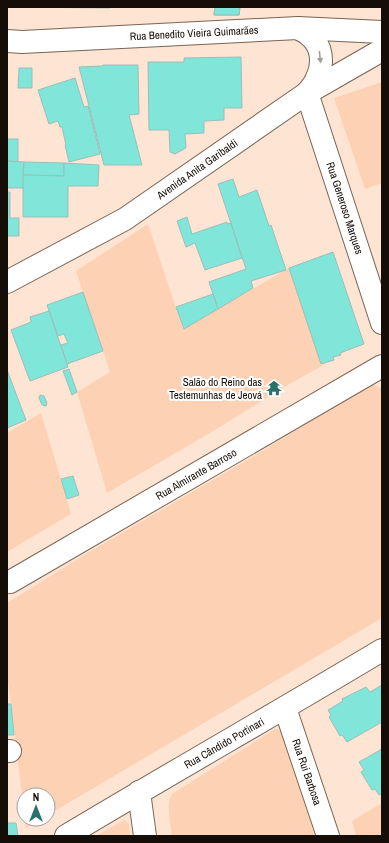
<svg xmlns="http://www.w3.org/2000/svg" width="389" height="843" viewBox="0 0 389 843" font-family="'Archivo Narrow',sans-serif">
	<style>
		.green { fill: #fdd2b4 }
		.building { fill: #7fe6d9; stroke: #9cbeb9 }
		.lines { fill: none; stroke-linecap: round; stroke-linejoin: round }
		.street-casing { stroke: #7a6454; stroke-width: 24 }
		.secondary-casing { stroke: #7a6454; stroke-width: 24 }
		.street { stroke: #fff; stroke-width: 22 }
		.secondary { stroke: #fff; stroke-width: 22 }
		.oneway { fill: #a19e9c }
		.labels { text-anchor: middle; dominant-baseline: central; stroke-width: 4; stroke-linejoin: round; paint-order: stroke }
		.street-label { font-size: 11px; fill: #150d07; stroke: #fff }
		.poi-label { font-size: 11px; fill: #150d07; stroke: #fff; text-anchor: end }
	</style>
	<rect width="100%" height="100%" fill="#fee4d3"/>
	<g class="green">
		<polygon points="382,82 382,183 365,189 334,98"/>
		<polygon points="148,224 183,329 289,268 322,366 286,386 215,430 107,493 77,392 110,372 76,271"/>
		<polygon points="371,384 379,387 382,389 382,618 48,815 48,795 24,795 24,811 7,674 7,603 86,554 264,450"/>
		<polygon points="41,413 71,514 7,552 7,433"/>
		<path d="M275,729h3l3,3 34,104h-143c-1,-11 -7,-33 0,-42z"/>
		<polygon points="382,803 382,836 356,836 352,821"/>
		<polygon points="25,819 41,819 26,828"/>
		<polygon points="124,820 127,822 129,824 130,836 96,836"/>
	</g>
	<g class="building">
		<polygon points="13,7 110,7 110,8"/>
		<polygon points="215,7 240,7 239,15 214,15"/>
		<polygon points="215,7 240,7 239,15 214,15"/>
		<polygon points="241,57 242,108 224,108 224,120 204,121 204,133 185,134 186,148 175,154 170,152 169,130 149,130 148,62 184,62 184,58"/>
		<polygon points="103,65 138,65 139,114 129,115 142,165 104,165 79,67 103,66"/>
		<polygon points="19,68 32,68 32,88 18,88"/>
		<polygon points="75,78 84,107 88,106 100,154 69,162 65,145 66,145 62,127 60,127 58,121 49,124 38,90"/>
		<polygon points="7,139 18,139 18,162 7,161"/>
		<polygon points="7,161 24,162 23,188 7,188"/>
		<polygon points="24,162 64,163 64,176 23,175"/>
		<polygon points="64,163 99,165 98,186 68,186 68,217 23,217 23,175 64,176"/>
		<polygon points="233,179 239,197 257,190 269,226 271,225 286,270 251,281 253,288 218,309 209,282 246,269 218,184"/>
		<polygon points="7,192 10,192 10,218 19,218 19,236 7,236"/>
		<polygon points="187,217 192,234 227,222 227,224 231,223 242,258 205,270 195,243 186,247 177,221"/>
		<polygon points="333,252 364,344 340,353 341,355 333,357 334,360 321,364 289,268"/>
		<polygon points="83,292 103,351 67,364 61,345 68,343 64,334 58,336 47,305"/>
		<polygon points="213,294 218,309 184,329 176,307"/>
		<polygon points="49,311 68,367 30,381 11,330 31,322 30,317"/>
		<polygon points="69,369 77,392 72,395 63,371"/>
		<polygon points="7,370 26,420 7,428"/>
		<polygon points="40,395 44,396 47,403 46,406 42,405 39,398"/>
		<polygon points="73,476 79,495 67,499 61,479"/>
		<polygon points="382,685 382,722 347,742 342,735 340,736 329,717 331,715 328,710 343,701 342,699 366,687 370,692"/>
		<polygon points="7,704 11,704 14,735 7,735"/>
		<polygon points="382,749 382,793 379,795 375,789 372,790 361,772 364,770 359,762"/>
		<polygon points="7,823 16,823 18,836 7,836"/>
	</g>
	<g class="lines">
		<defs>
			<g id="street">
				<polyline points="307,93 382,323"/>
				<polyline points="10,582 382,366"/>
				<polyline points="285,708 328,836"/>
				<polyline points="7,751 10,751"/>
				<polyline points="139,792 145,836"/>
				<path d="M66,836c105,-63 211,-123 316,-186"/>
			</g>
			<g id="secondary">
				<path d="M298,28c3,2 8,4 11,7 14,11 15,29 7,45 -2,5 -6,9 -9,13"/>
				<polyline points="7,41 22,42 298,28 382,32"/>
				<polyline points="7,282 125,219 307,93 382,50"/>
			</g>
		</defs>
		<use href="#street" class="street-casing"/>
		<use href="#secondary" class="secondary-casing"/>
		<use href="#street" class="street"/>
		<use href="#secondary" class="secondary"/>
	</g>
	<defs><path id="oneway-solid" d="M-6-.8H1V-3.2L6.5 0L1 3.2V.8H-6Z"/></defs>
	<use class="oneway" href="#oneway-solid" transform="translate(320 57) rotate(84)"/>
	<defs>
		<symbol id="temple-bare" viewBox="-9 -9 18 18"><path d="M0-6L5-2H3V0L6.5 2.5H4V6H1.5V3h-3V6H-4V2.5H-6.5L-3 0V-2H-5Z" fill="#297169" stroke="#fff" stroke-width="2.5" paint-order="stroke"/></symbol>
	</defs>
	<g fill-rule="evenodd">
		<use href="#temple-bare" x="263" y="377" width="22" height="22"/>
	</g>
	<g class="labels">
		<g class="street-label">
			<text transform="translate(194 33) rotate(-3)">Rua Benedito Vieira Guimarães</text>
			<text transform="translate(197 169) rotate(-35)">Avenida Anita Garibaldi</text>
			<text transform="translate(345 208) rotate(72)">Rua Generoso Marques</text>
			<text transform="translate(196 474) rotate(-30)">Rua Almirante Barroso</text>
			<text transform="translate(224 743) rotate(-30)">Rua Cândido Portinari</text>
			<text transform="translate(307 772) rotate(71)">Rua Rui Barbosa</text>
		</g>
		<g class="poi-label">
			<text x="262" y="382">Salão do Reino das<tspan x="262" dy="13">Testemunhas de Jeová</tspan></text>
		</g>
	</g>
	<rect width="389" height="843" fill="none" stroke="#150d07" stroke-width="16"/>
	<g transform="translate(36 807)"><circle r="19" fill="#ffffff" stroke="#a19e9c"/>
	<path d="M0-3L7 15L0 10L-7 15Z" fill="#297169"/>
	<text y="-6" font-size="11" font-weight="bold" text-anchor="middle" fill="#150d07">N</text>
	</g>
</svg>
